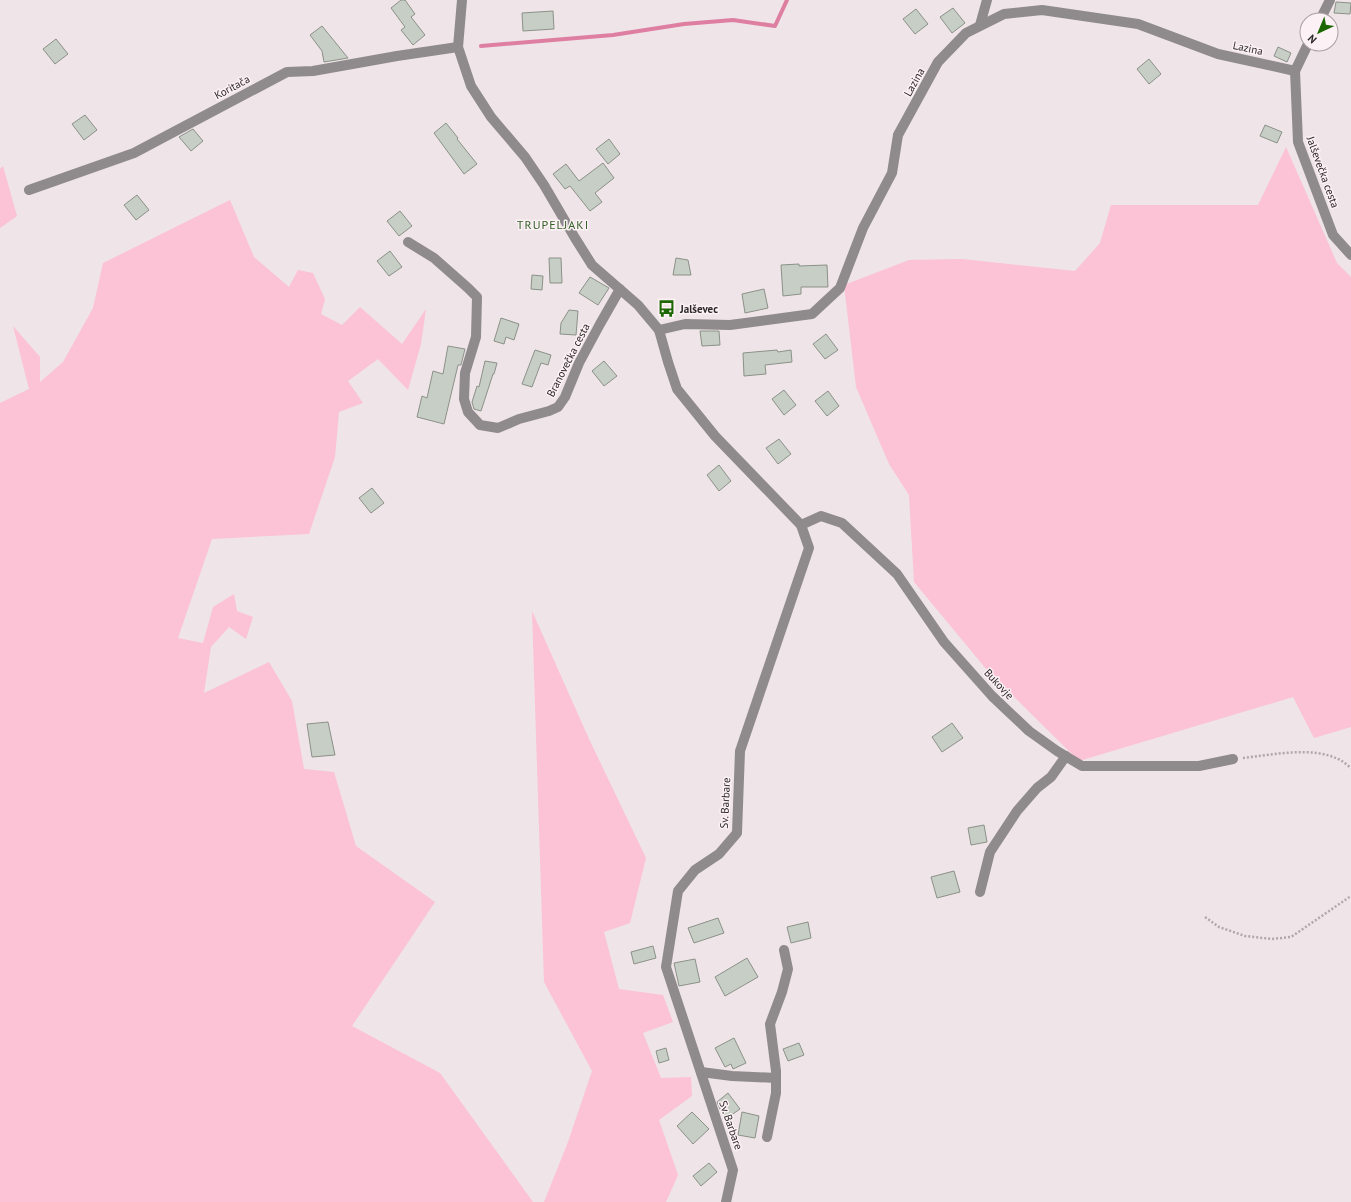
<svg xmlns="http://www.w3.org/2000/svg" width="1351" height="1202" viewBox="0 0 1351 1202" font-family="'PT Sans',sans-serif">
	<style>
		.green { fill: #fcc2d5 }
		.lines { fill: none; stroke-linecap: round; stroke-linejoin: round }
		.stream { stroke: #de7fa1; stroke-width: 4 }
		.building { fill: #c7cec5; stroke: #8b9189 }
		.path { stroke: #b0a7aa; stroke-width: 2.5; stroke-dasharray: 2 2; stroke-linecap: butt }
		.minor { stroke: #8f8a8c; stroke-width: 10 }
		.labels { text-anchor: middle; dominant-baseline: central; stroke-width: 3; stroke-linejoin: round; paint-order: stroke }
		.street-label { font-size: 11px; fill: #2c2829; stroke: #fcf1f4 }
		.poi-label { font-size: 11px; font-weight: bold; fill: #2c2829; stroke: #fcf1f4; text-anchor: start }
		.neighbourhood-label { font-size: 12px; letter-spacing: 1px; fill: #315f26; stroke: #fcf1f4 }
	</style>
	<rect width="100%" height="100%" fill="#efe4e7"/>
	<g class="green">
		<polygon points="1286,147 1337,263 1351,277 1351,727 1314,738 1293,697 1079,761 987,670 914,582 909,495 889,464 856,387 844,285 909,260 962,259 1075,271 1100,243 1111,205 1258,205"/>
		<polygon points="3,166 17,216 0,228 0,169"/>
		<polygon points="230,200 254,257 289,287 298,270 313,273 325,299 321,314 342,325 360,307 402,344 426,309 421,344 408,390 378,359 348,381 363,403 339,412 335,457 309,534 212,539 178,638 203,643 213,607 234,594 237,611 253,617 246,639 229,627 211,647 204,693 269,662 292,701 304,769 334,772 356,846 435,902 352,1026 440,1073 533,1202 0,1202 0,403 29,389 13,326 40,357 40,382 63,362 93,308 103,263"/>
		<polygon points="532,611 589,739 646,858 630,923 604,932 619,989 663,995 673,1022 643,1033 661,1078 691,1077 692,1096 659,1120 678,1175 666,1202 544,1202 568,1142 592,1071 544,982"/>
	</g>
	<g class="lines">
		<polyline class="stream" points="481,46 613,35 684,24 733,20 775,26 787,0"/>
	</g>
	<g class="building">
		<polygon points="401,0 405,0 415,14 411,17 425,35 413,45 401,30 405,27 391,8"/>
		<polygon points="1336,2 1351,3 1350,14 1334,13"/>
		<polygon points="953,8 965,23 952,33 940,17"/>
		<polygon points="916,9 928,24 915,34 903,19"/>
		<polygon points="553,11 554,29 523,31 522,13"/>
		<polygon points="322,26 348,58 324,62 322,51 310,35"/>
		<polygon points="56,39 68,54 55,64 43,49"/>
		<polygon points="1278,47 1291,53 1287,62 1274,56"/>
		<polygon points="1149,59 1161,74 1149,84 1137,69"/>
		<polygon points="85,115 97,130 84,140 72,124"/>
		<polygon points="446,123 458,138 457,139 477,164 464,174 434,133"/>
		<polygon points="1265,125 1282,132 1277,143 1260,136"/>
		<polygon points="193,129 203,141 191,151 179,137"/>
		<polygon points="609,139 620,154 608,164 596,149"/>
		<polygon points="603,163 614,178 595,193 602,202 590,211 570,186 565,189 553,174 566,164 579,181"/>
		<polygon points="137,195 149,210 136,220 124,205"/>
		<polygon points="400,211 412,226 399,236 387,221"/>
		<polygon points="390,251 402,267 389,276 377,261"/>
		<polygon points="549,258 561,258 562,283 550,283"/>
		<polygon points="676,258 688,260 691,275 673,275"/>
		<polygon points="799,264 799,266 827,265 828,287 801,287 801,294 783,296 781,265"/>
		<polygon points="532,275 543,276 542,290 531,289"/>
		<polygon points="590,277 609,288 598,305 579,293"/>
		<polygon points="764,289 768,308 745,313 742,294"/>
		<polygon points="569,310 578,311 576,335 560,334 561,323"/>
		<polygon points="501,318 519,324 514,340 506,337 504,344 494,341"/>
		<polygon points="700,331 719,331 720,345 702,346"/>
		<polygon points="826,334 838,350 825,359 813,344"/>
		<polygon points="448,346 465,349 461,365 458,365 444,424 417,417 422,396 427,398 433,371 443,374"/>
		<polygon points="535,350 551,355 548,365 541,363 532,387 522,384"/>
		<polygon points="777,350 778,352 791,350 792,362 765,365 766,374 744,376 743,353"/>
		<polygon points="485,361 497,363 494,374 493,374 481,411 474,409 472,402 477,386 479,387"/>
		<polygon points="604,361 617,376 604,386 592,371"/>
		<polygon points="784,390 796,405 784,415 772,399"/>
		<polygon points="828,391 839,406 827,416 815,401"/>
		<polygon points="779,439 791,454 778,464 766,448"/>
		<polygon points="719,465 731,481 719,491 707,475"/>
		<polygon points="372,488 384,503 371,513 359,498"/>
		<polygon points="328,722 335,755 312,757 307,724"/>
		<polygon points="952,723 963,738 942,752 932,737"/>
		<polygon points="984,825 987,842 971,845 968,828"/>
		<polygon points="954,871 960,892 937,898 931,877"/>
		<polygon points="718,918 724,933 694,943 688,928"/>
		<polygon points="808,922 811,938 791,943 787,927"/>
		<polygon points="653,946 656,958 634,964 631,952"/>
		<polygon points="747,958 758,977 725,996 715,977"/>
		<polygon points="695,959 700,982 679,986 674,963"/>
		<polygon points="734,1038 746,1063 733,1069 731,1064 725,1067 715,1048"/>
		<polygon points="799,1043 804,1055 788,1061 783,1049"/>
		<polygon points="666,1048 669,1060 659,1063 656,1051"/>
		<polygon points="728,1093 740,1109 727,1118 720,1109 717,1102"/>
		<polygon points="692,1112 709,1129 693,1144 677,1126"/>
		<polygon points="742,1112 759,1116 755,1138 738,1135"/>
		<polygon points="709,1163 717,1172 701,1186 693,1176"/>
	</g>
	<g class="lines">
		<g class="path">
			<path d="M1243,758c29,-3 68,-12 95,1 5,2 9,6 13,9"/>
			<polyline points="1205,917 1219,927 1245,936 1272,939 1291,937 1351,896"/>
		</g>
		<g class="minor">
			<polyline points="462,0 458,47 471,86 491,117 525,157 544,185 575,238 592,265 638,305 659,330 668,362 677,389 715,436 801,525 809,548 740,751 737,833 719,854 695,870 678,891 666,967 733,1170 726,1202"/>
			<polyline points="1320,20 1330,0"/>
			<polyline points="980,25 987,0"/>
			<polyline points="1308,44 1295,71 1298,142 1333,235 1351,255"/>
			<polyline points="29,190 134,153 287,72 313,71 397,56 458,47"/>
			<polyline points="408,242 434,258 468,288 477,297 476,337 465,373 464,399 468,412 480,425 498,428 519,419 549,411 558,407 565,397 579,363 600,324 620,289"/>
			<polyline points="659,330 685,324 730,325 812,314 840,288 863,228 892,173 898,135 938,62 966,33 1004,14 1042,10 1138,24 1218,54 1295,71"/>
			<polyline points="801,525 821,516 842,523 897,574 944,642 992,696 1029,731 1057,751 1082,766 1199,766 1233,759"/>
			<polyline points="980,892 990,852 1017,811 1037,788 1051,777 1066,756"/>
			<polyline points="701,1072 732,1076 776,1078"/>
			<polyline points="767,1137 776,1093 776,1071 770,1024 782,992 788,969 784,950"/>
		</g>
	</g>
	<defs>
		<symbol id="bus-bare" viewBox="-9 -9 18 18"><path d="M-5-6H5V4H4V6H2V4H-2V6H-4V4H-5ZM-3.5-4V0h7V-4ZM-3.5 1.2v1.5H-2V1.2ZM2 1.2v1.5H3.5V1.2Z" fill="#1d6702" stroke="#fcf1f4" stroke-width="2.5" paint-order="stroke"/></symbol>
	</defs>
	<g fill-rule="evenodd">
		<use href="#bus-bare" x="654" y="296" width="25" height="25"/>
	</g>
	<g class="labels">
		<g class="street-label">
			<text transform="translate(1248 48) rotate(12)">Lazina</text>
			<text transform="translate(914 82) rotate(-61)">Lazina</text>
			<text transform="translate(232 87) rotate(-28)">Koritača</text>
			<text transform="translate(1323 172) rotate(70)">Jalševečka cesta</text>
			<text transform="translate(568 360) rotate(-63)">Branovečka cesta</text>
			<text transform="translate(999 684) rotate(47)">Bukovje</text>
			<text transform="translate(725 803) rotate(-87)">Sv. Barbare</text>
			<text transform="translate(731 1125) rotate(71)">Sv. Barbare</text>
		</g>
		<g class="poi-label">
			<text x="680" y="309">Jalševec</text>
		</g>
		<g class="neighbourhood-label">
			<text x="553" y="224">TRUPELJAKI</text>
		</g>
	</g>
	<g transform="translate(1319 32) rotate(224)"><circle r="19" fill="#fcf1f4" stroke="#a9a1a3"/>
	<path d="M0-3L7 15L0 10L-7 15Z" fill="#1d6702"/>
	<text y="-6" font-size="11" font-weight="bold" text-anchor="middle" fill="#2c2829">N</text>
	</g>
</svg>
